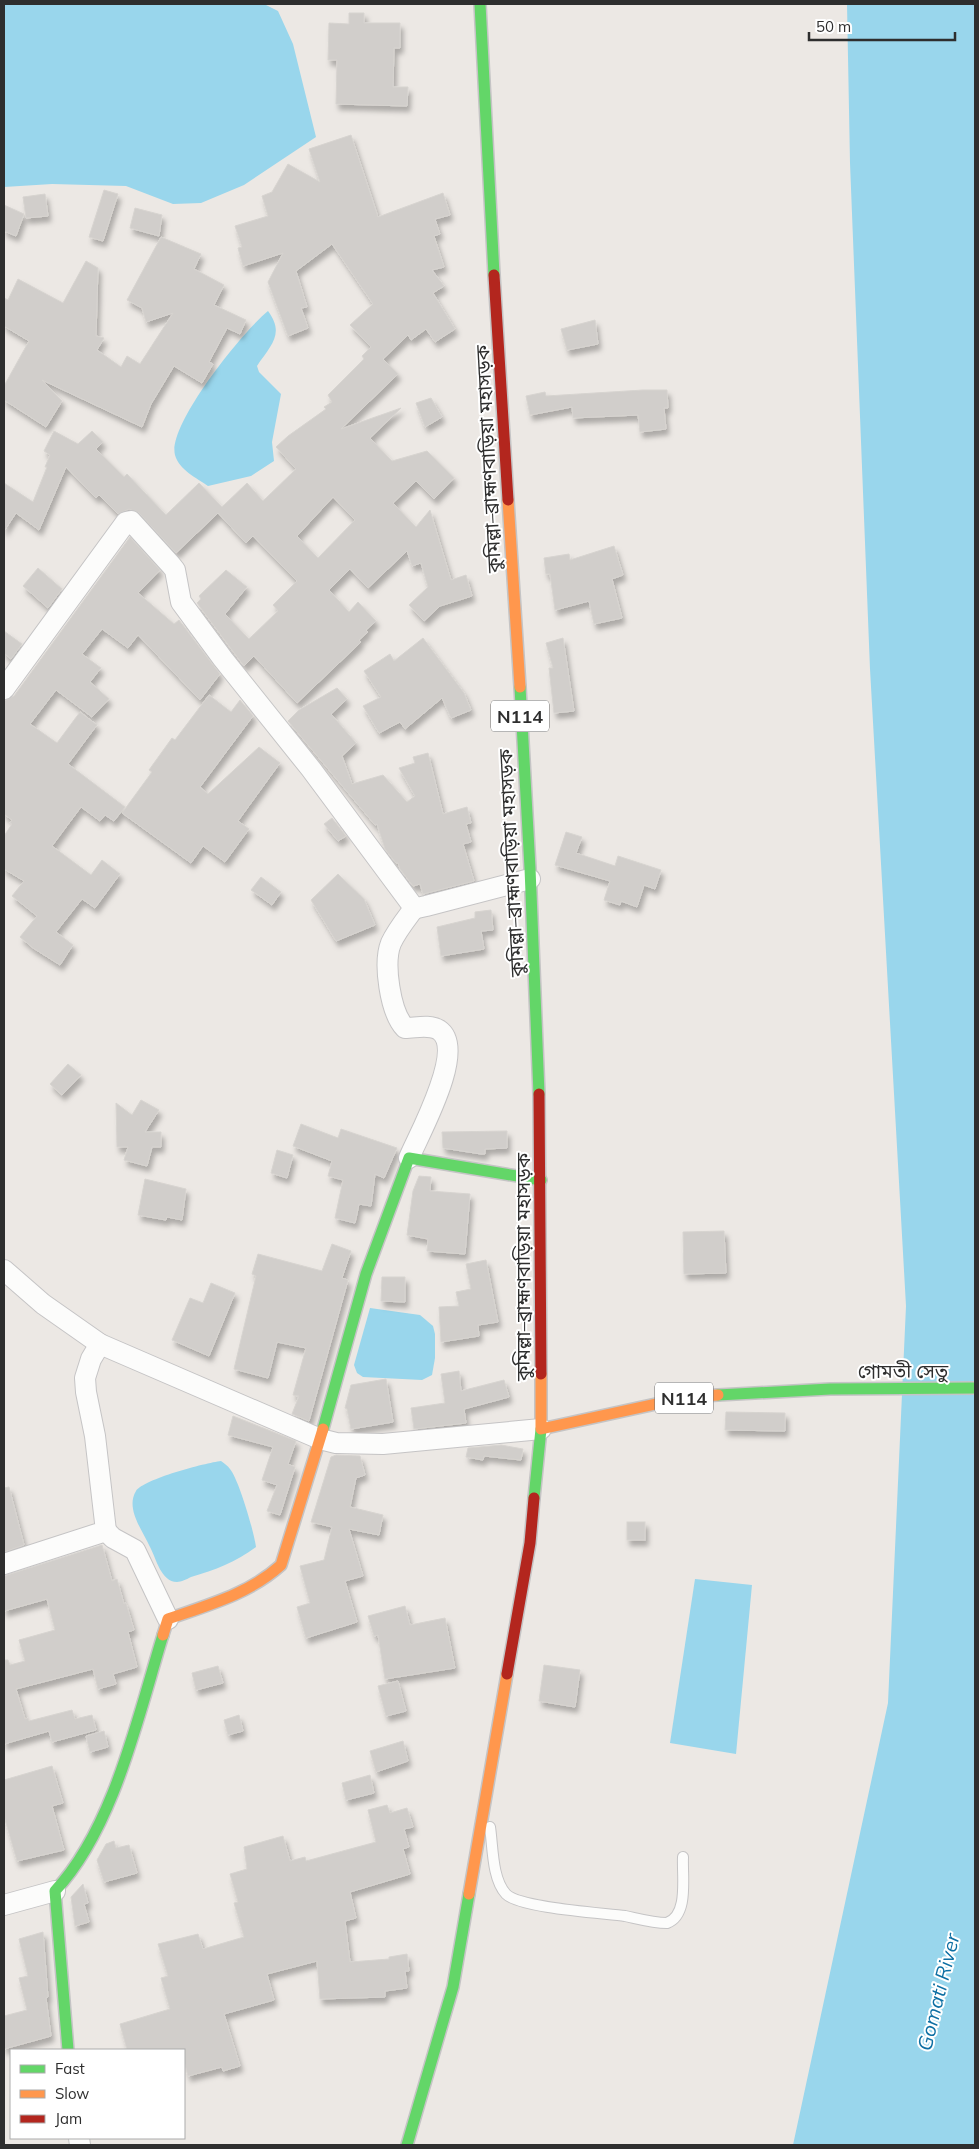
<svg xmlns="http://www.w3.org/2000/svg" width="979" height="2149" viewBox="0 0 979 2149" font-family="Mulish,'Noto Sans Bengali',sans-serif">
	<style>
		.water { fill: #99d6ec }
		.building { fill: #d1cecb; stroke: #d7d4d0; fill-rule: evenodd; filter: url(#shadow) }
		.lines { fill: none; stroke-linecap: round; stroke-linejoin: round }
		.lane-casing { stroke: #c5c4c5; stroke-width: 12 }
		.street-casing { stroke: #c5c4c5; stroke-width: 22 }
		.fast-casing { stroke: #c5c4c5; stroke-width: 14 }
		.slow-casing { stroke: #c5c4c5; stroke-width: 14 }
		.jam-casing { stroke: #c5c4c5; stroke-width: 14 }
		.lane { stroke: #fcfcfb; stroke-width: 10 }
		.street { stroke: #fcfcfb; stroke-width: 20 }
		.fast { stroke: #63d668; stroke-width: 11 }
		.slow { stroke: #ff974d; stroke-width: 11 }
		.jam { stroke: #b3261e; stroke-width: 11 }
		.labels { text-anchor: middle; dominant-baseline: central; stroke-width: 4; stroke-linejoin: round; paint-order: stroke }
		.shield { fill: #fff; stroke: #6d6d6d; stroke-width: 1 }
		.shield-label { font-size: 18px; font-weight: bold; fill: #2e2e2e }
		.street-label { font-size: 19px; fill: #2e2e2e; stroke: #fff }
		.water-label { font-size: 20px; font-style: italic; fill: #0d6fa3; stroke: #fff }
	</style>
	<defs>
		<filter id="shadow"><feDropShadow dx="3" dy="5.5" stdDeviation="2.5" flood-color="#0004"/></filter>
	</defs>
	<rect width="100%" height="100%" fill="#ece8e4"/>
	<g class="water">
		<polygon points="4,4 264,4 278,11 293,44 316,137 244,185 201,203 173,204 126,186 52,184 4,187"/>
		<polygon points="847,4 975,4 975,2145 793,2145 888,1703 906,1306 870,669 850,163"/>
		<path d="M268,311c17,23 3,34 -11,55l2,6 22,22 -9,48 2,19 -23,15 -43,10c-11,-8 -29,-16 -33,-31 -8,-30 69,-125 93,-144z"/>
		<polygon points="370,1308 420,1315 433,1326 435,1334 435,1358 432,1375 422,1380 363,1377 357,1373 354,1365"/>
		<path d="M221,1461c3,2 7,5 9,8 9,11 24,63 26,78 -20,15 -41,23 -65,30 -4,2 -10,5 -14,5 -16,0 -21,-24 -27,-35 -7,-16 -25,-38 -14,-56 8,-12 69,-28 85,-30z"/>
		<polygon points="695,1579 752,1585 736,1754 670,1743"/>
	</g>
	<g class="building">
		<polygon points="349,13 364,13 364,23 400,23 400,48 394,48 393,87 408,87 407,106 336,104 337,60 328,60 329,23 349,24"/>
		<path d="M351,135l27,82 65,-24 7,22 -15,4 5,15 -6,2 10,31 -12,3 12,16 -11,7 22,36 -20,13 -9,-13 -15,11 -3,-5 -25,24 15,15 -57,55 60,-21 -31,30 22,23 35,-10 27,27 -20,21 -18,-18 -23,22 23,24 14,-17 21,70 15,-5 6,21 -32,10 -16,15 -15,-16 19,-18 -7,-24 -9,3 -5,-15 -39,37 -18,-19 -21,21 20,22 9,-10 18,19 -10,9 2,2 -9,8 2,2 -64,61 -43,-47 -10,10 -47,-63 4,-4 -2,-3 27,-26 21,17 -22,27 24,25 29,-28 -5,-6 24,-24 -44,-45 -7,7 -28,-30 -42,40 -37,-40 -10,-4 -11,5 -19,-19 -3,3 -30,-31 -27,63 -23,-17 -12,18v-48l29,19 14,-35h-2l5,-12 -6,-4 10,-20 24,13 14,-13 11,11 -7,7 28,28 3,-3 39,41 33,-32 23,24 25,-24 16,18 33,-32 -20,-22 12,-11 38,-27 -2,-2 8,-5 -4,-7 36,-36 -2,-3 9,-9 -21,-22 23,-21 -41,-60 -36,27 11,36 -6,1 7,20 -20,8 -20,-54 15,-29 -40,13 -5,-18 4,-1 -7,-21 33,-10 -6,-20 10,-4 16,-28 32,18 -11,-33zM333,497l22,23 -37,38 -21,-22z"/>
		<polygon points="104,190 118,194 103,241 89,237"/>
		<polygon points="45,194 48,216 26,218 23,197"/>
		<polygon points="4,205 24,214 16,236 4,231"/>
		<polygon points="135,208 162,215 159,236 130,228"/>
		<polygon points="161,237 201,254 194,269 224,285 214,305 246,320 240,334 227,328 209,362 213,364 202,383 174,366 151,404 142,427 42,380 62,401 46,427 4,400 4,386 29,341 4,326 4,298 8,300 18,279 63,303 86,261 98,268 96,336 104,338 97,350 121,367 127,356 140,364 173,313 146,322 142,308 127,300"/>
		<polygon points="595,320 598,344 567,350 561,329"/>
		<polygon points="643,390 667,390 668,408 664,408 666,429 640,432 638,415 573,418 572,407 530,415 526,396 545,392 546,396"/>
		<polygon points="431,398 442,417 425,427 416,403"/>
		<polygon points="130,537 160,570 138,593 174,624 179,620 220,674 200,700 138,635 128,648 102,629 82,654 101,668 90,682 109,699 92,717 56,690 30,724 57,743 80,712 97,725 68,764 125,807 114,821 105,815 100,821 81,807 52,846 91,875 102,860 120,874 95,908 82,899 56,932 73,945 60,965 33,948 20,937 37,916 12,896 24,881 4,869 4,836 12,824 10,823 12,820 4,814 4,701 14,696"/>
		<polygon points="614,546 623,575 612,579 622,618 594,624 589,601 555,610 550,574 546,574 544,558 569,554 570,560"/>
		<polygon points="38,568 62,589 48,608 23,586"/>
		<polygon points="4,631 22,644 11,659 4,653"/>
		<polygon points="423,638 464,693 471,710 451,718 442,698 405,729 400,722 379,733 363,706 381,697 364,671 390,654 394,661"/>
		<polygon points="563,638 574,711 554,713 549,668 553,668 546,643"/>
		<polygon points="337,688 347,699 331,714 356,743 342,756 352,784 383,775 407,802 415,796 399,768 415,763 413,757 428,753 443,814 467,807 471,823 466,824 471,842 463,844 474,881 423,894 420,884 413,886 400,869 398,863 396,863 385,849 377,824 375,825 288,721 299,710"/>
		<polygon points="209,695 231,712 240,700 253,716 200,787 208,794 259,747 280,763 238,821 249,829 225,862 203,846 191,863 122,813 152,772 149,770 172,738 175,740"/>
		<polygon points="332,818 346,836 338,841 324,824"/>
		<polygon points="566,832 582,837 576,853 615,866 618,856 661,870 655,889 644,885 637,907 621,901 620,905 604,900 610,881 555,865"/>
		<polygon points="338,874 364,899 375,925 336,941 311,900"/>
		<polygon points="261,877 281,892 272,905 251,890"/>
		<polygon points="491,910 493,930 481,931 484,949 441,956 437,927 475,918 475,912"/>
		<polygon points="68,1064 81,1075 62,1095 50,1084"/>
		<polygon points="141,1100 159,1110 145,1132 161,1132 161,1147 152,1147 147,1166 124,1160 128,1147 117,1147 116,1103 132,1115"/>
		<polygon points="301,1124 338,1138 341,1129 397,1148 384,1178 375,1174 371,1206 359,1204 355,1223 335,1218 343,1180 328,1176 332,1161 293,1146"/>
		<polygon points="507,1131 507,1148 485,1149 485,1154 481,1154 443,1148 442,1132"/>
		<polygon points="277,1150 293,1155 287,1178 271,1173"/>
		<polygon points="419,1176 431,1177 430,1191 470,1194 465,1254 427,1251 428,1239 407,1235 413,1191"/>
		<polygon points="145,1179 186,1189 182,1220 167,1217 166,1220 138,1215"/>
		<polygon points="724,1231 726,1273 684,1274 683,1232"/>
		<polygon points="332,1244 351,1251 342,1278 348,1280 309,1421 292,1414 299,1396 293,1395 306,1348 277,1342 268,1378 234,1369 256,1276 252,1274 258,1254 322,1271"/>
		<polygon points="486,1260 498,1322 478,1325 479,1336 441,1342 439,1307 459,1306 456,1292 471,1289 466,1264"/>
		<polygon points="382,1277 405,1277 405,1302 381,1301"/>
		<polygon points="211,1283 235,1293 209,1356 172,1340 190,1298 203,1303"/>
		<polygon points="459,1371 461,1391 504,1380 509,1397 464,1409 466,1423 414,1429 411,1408 445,1403 441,1374"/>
		<polygon points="386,1379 393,1422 351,1429 347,1409 345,1408 351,1385"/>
		<polygon points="726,1412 785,1413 785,1431 725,1430"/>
		<polygon points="233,1416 296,1441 288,1464 295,1467 280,1515 267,1511 277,1485 262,1480 273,1447 228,1435"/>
		<polygon points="501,1445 523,1449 521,1460 484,1456 483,1460 466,1457 468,1448"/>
		<polygon points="336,1455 360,1456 365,1475 356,1478 350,1507 383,1515 379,1535 349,1529 363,1576 345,1581 357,1622 306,1638 297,1607 310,1603 300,1566 324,1560 332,1527 311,1522 331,1457"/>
		<polygon points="9,1487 24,1545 4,1552 4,1488"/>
		<rect x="627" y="1522" width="18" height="18"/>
		<polygon points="102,1545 112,1581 117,1579 124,1604 126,1603 134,1630 128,1632 137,1667 113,1674 116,1684 98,1689 93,1669 16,1689 25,1719 28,1718 29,1721 72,1710 75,1719 92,1715 96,1730 52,1742 49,1731 4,1744 4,1660 8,1660 10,1665 25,1661 19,1640 55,1630 47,1599 4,1611 4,1576"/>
		<polygon points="405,1606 410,1625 445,1618 455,1668 385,1679 378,1635 374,1636 368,1616"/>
		<polygon points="544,1665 580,1670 575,1707 539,1701"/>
		<polygon points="218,1666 223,1683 196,1690 192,1673"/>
		<polygon points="398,1681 406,1711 386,1716 378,1686"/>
		<polygon points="239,1715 243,1731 228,1735 224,1720"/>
		<polygon points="104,1731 108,1747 90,1752 86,1736"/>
		<polygon points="403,1741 408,1761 376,1772 370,1751"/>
		<polygon points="52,1766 63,1803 52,1806 64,1850 17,1861 4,1816 4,1780"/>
		<polygon points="370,1775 374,1793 346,1800 342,1783"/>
		<polygon points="387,1805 390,1813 407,1808 413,1827 404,1829 409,1847 403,1849 410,1874 350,1892 356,1918 345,1921 350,1962 389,1959 389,1957 407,1954 409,1971 405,1971 407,1988 385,1991 385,1997 320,1999 317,1961 267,1974 274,2000 224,2014 240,2066 223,2071 222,2067 188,2076 184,2061 184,2050 127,2050 120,2024 170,2009 161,1978 168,1976 158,1944 198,1934 203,1949 244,1937 234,1903 238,1902 230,1874 247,1869 244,1847 283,1836 290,1861 305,1857 306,1861 376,1842 368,1810"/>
		<polygon points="114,1841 116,1848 129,1845 137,1873 104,1882 97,1860 106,1844"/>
		<polygon points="83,1884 88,1903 84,1904 89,1922 75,1926 71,1897"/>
		<polygon points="43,1932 48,1997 46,1998 51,2036 4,2049 4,2016 27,2010 19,1978 28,1976 19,1939"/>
	</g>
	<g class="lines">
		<defs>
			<path id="lane" d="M490,1827c3,20 2,52 16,67 13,14 97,19 119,22 14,3 28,7 42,7 22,-8 15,-46 16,-66"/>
			<g id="street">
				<polyline points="4,689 126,522 131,521 171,565 175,570 181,602 223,659 311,769 412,905 417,908 426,906 530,879"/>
				<path d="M409,1158c10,-24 58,-109 30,-128 -10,-6 -23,-2 -34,-2 -15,-16 -22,-65 -14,-85 6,-13 16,-25 24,-36"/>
				<polyline points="4,1270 43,1304 100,1344 320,1439 336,1443 383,1444 541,1429"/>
				<polyline points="106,1531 113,1538 135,1550 168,1619"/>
				<polyline points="4,1564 106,1531 95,1436 86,1392 85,1378 91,1359 100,1344"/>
				<polyline points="4,1905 55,1891"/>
				<polyline points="79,2138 80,2145"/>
			</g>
			<g id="fast">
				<polyline points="480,4 494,275"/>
				<polyline points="520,687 530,868 539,1094"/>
				<polyline points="718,1395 830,1389 975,1388"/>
				<polyline points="323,1429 366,1274 409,1158 541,1180"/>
				<polyline points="534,1498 541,1429"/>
				<path d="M68,2050l-13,-159c59,-63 83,-175 108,-256"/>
				<polyline points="407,2145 453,1987 469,1894"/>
			</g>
			<g id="slow">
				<polyline points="508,500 520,687"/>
				<polyline points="541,1374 541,1429 688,1397 718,1395"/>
				<path d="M163,1635l5,-16c40,-14 81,-25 113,-54l42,-136"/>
				<polyline points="469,1894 507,1674"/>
			</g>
			<g id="jam">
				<polyline points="494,275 508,500"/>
				<polyline points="539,1094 541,1374"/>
				<polyline points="507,1674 530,1543 534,1498"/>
			</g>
		</defs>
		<use href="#lane" class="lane-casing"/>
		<use href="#street" class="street-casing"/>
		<use href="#fast" class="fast-casing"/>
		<use href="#slow" class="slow-casing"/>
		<use href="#jam" class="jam-casing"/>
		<use href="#lane" class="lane"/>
		<use href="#street" class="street"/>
		<use href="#fast" class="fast"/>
		<use href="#slow" class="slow"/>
		<use href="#jam" class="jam"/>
	</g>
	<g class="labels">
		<g class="shield">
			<rect x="491" y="700.5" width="58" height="31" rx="4"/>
			<rect x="655" y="1382.5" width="58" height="31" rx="4"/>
		</g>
		<g class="shield-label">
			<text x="520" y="716">N114</text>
			<text x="684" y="1398">N114</text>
		</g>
		<g class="street-label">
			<text transform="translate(488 459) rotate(-93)">কুমিল্লা–ব্রাহ্মণবাড়িয়া মহাসড়ক</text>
			<text transform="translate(511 863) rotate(-93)">কুমিল্লা–ব্রাহ্মণবাড়িয়া মহাসড়ক</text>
			<text transform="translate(523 1267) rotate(-90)">কুমিল্লা–ব্রাহ্মণবাড়িয়া মহাসড়ক</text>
			<text x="903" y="1371">গোমতী সেতু</text>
		</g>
		<g class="water-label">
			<text transform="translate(938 1992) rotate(-76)">Gomati River</text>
		</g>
	</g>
	<rect width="979" height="2149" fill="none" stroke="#2e2e2e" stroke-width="10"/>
	<rect x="10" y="2049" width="175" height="90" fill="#ffffff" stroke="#ababab"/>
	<rect x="20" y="2065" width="25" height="8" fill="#63d668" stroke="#ababab"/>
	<text x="55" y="2074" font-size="15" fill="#2e2e2e">Fast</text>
	<rect x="20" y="2090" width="25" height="8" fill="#ff974d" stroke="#ababab"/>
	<text x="55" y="2099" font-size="15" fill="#2e2e2e">Slow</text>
	<rect x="20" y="2115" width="25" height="8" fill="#b3261e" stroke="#ababab"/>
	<text x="55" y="2124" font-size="15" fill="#2e2e2e">Jam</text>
	<path d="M809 32v8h146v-8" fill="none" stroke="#2e2e2e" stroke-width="2.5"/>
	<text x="816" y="32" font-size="15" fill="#2e2e2e" stroke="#ffffff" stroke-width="4" paint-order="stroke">50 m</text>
</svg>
